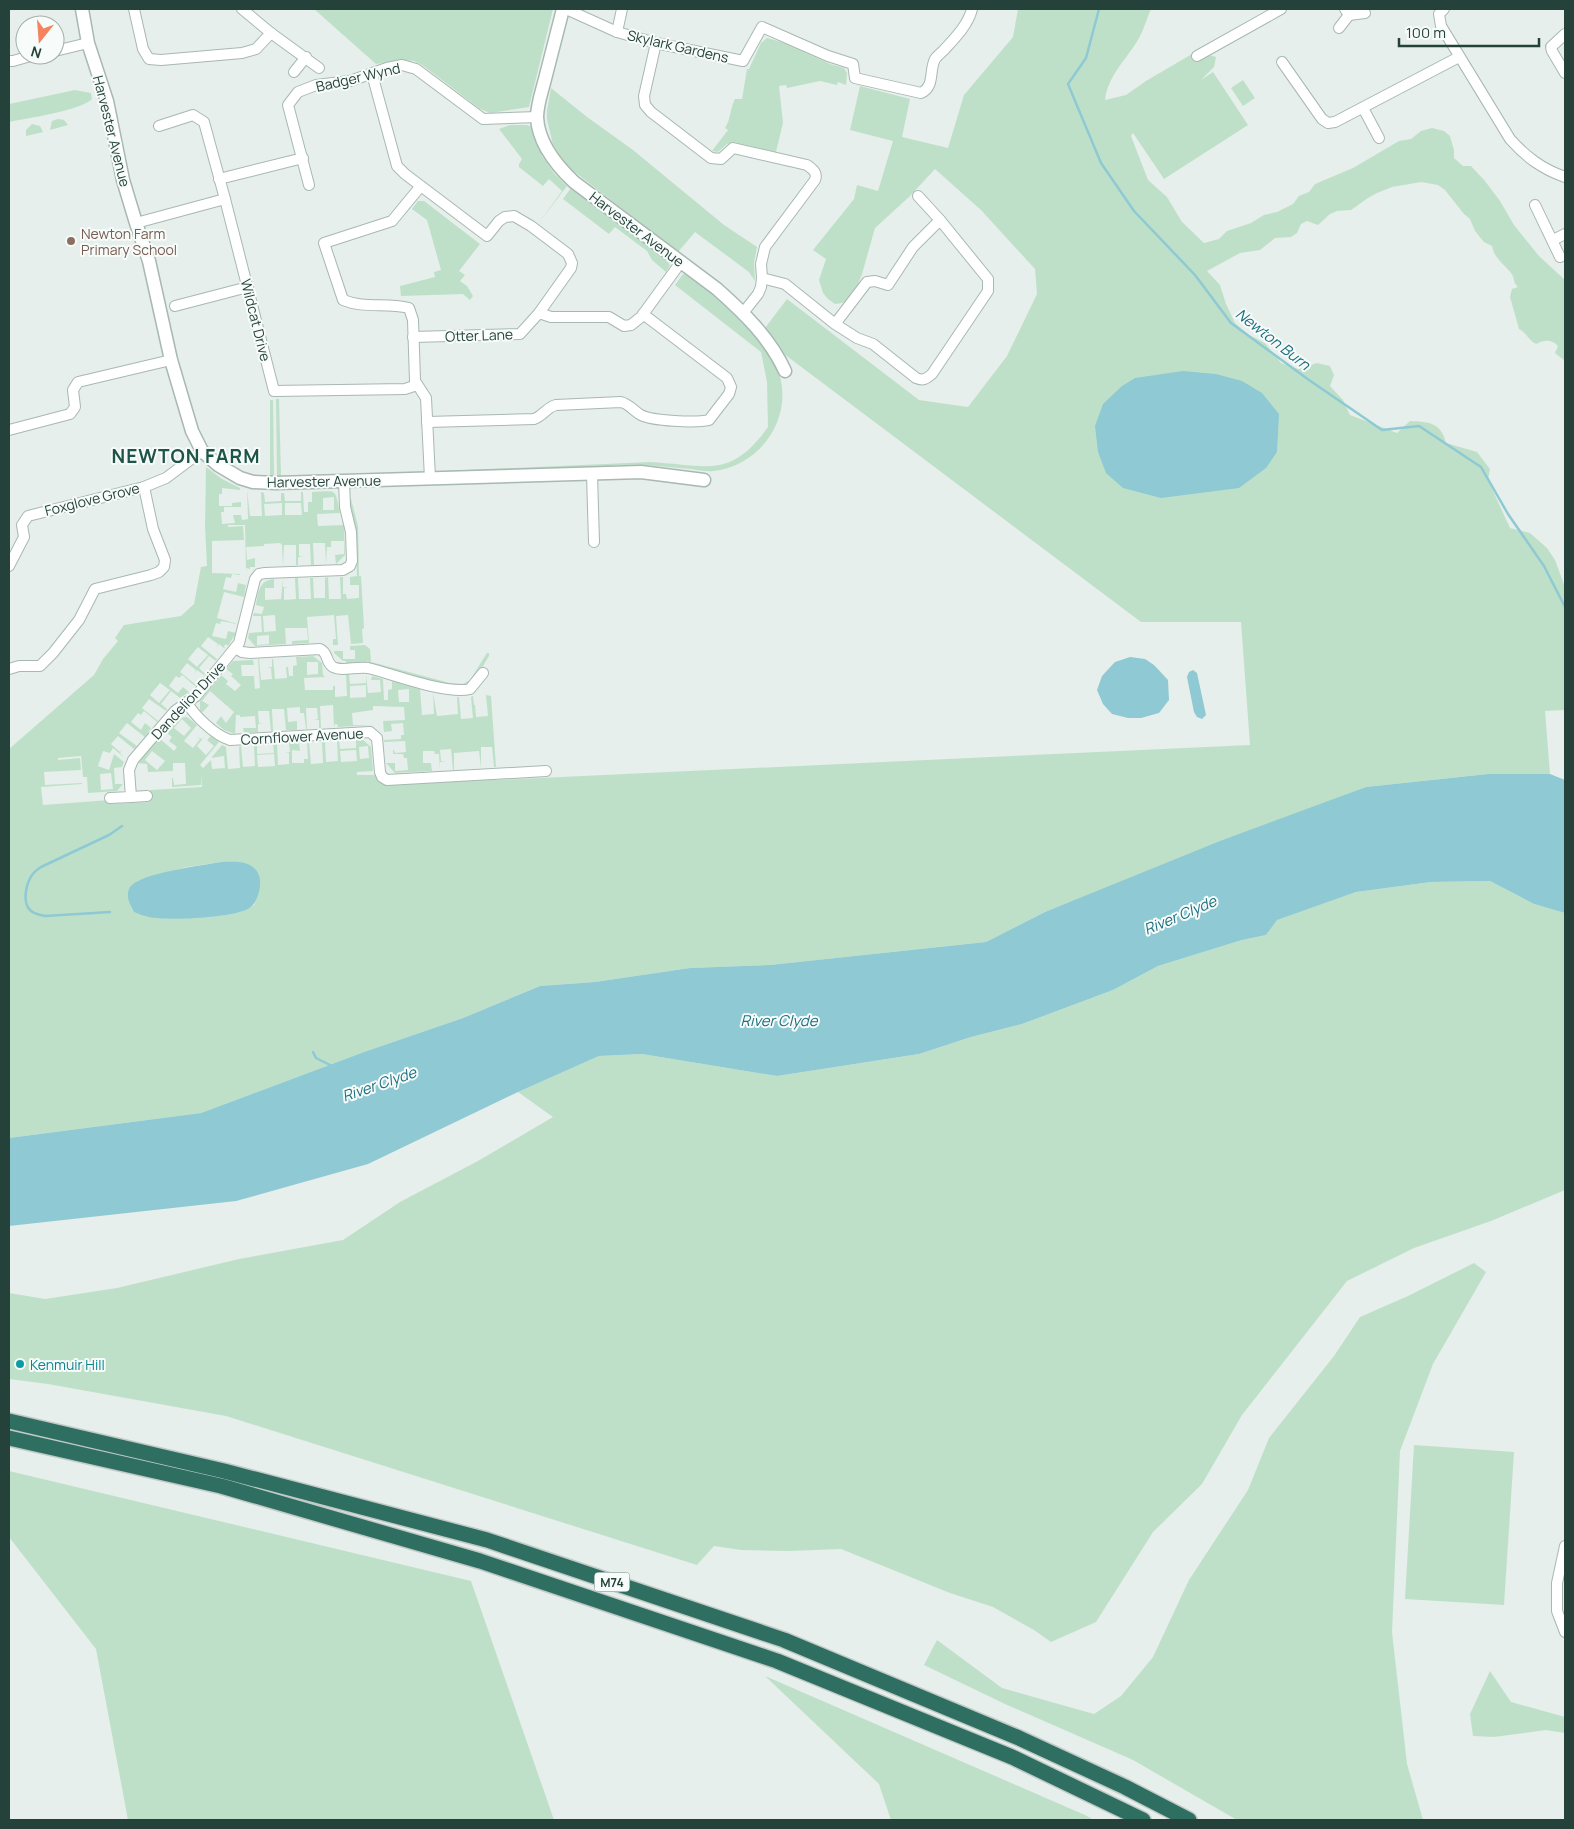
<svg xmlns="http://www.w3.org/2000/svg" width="1574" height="1829" viewBox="0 0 1574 1829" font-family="Manrope,sans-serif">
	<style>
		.green { fill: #bfe0c8; fill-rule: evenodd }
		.water { fill: #8ec9d4 }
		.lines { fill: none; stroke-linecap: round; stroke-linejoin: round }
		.stream { stroke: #8ec9d4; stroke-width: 2.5 }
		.minor-casing { stroke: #a8b8b2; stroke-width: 12 }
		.tertiary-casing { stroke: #a8b8b2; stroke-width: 15 }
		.motorway-casing { stroke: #c2cac8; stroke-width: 18 }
		.minor { stroke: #fff; stroke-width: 10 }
		.tertiary { stroke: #fff; stroke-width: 12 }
		.motorway { stroke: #2f6f62; stroke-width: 15 }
		.education-dot { fill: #8d6e63; stroke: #f7fbf9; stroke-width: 2 }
		.culture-dot { fill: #0f9aa8; stroke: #f7fbf9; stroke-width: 2 }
		.labels { text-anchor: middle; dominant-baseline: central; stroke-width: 4; stroke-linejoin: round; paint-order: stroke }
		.shield { fill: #f7fbf9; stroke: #637a73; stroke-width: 1 }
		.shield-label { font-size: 12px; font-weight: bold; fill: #24423a }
		.street-label { font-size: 14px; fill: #24423a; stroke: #f7fbf9 }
		.education-label { font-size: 14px; fill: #785e54; stroke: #f7fbf9; text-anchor: start }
		.culture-label { font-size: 14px; fill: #0d838f; stroke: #f7fbf9; text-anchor: start }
		.water-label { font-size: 15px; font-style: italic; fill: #1c6f80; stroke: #f7fbf9 }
		.district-label { font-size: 19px; font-weight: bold; letter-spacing: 1px; fill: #1f5548; stroke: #f7fbf9 }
	</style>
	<rect width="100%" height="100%" fill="#e6efeb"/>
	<g class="green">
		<polygon points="314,9 553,9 529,107 490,113 480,109 446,83 422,65 414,61 401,60 376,64"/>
		<path d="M1018,9h133c-4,9 -7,20 -12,29 -12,21 -31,37 -34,62l21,-5 20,-14 46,-27h14l10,3 -2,10 -13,13 12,-8 35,53 -84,54 -31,-46 -2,3 17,44 19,17 15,25 22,21 15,-4 8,-8 24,-8 13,-8 13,-3 16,-8 6,-8 10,-4 6,-8 38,-16 46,-27 12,-2 10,-8 11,-3 12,3 6,5 4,14v8l9,8h8l14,15 15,20 14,24 25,31 26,24v81l-10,-8 3,-7c-7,-7 -13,-6 -22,-2 -8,-4 -9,-11 -17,-15l-9,-32 2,-8 6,-2c-5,-4 -3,-9 -7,-14 -7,-9 -17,-15 -19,-27l-8,-4 -9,-11 -5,-12 -6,-5 -19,-24 -7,-5 -17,-3 -29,5 -15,6 -9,5 -17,12 -14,1 -7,3 -12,11 -11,-4 -6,3 -4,9 -6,4 -16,1 -15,12 -20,3 -33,18 13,14 6,19 9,19 14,12 16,8 16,20 17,6 19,-6 13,3 4,9 -4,11 13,14 7,15 47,18 13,-12c18,1 31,1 36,22l31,9 13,17 -2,11 22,48 20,5 17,15 8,12 10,27v123l-20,1 5,63h-62l-122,13 -321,125 -59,30 -216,23 -80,3 -95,14 -55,4 -77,32 -99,34 -163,61 -192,25v-389l85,-74 9,-16 15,-18 -3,-3 9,-13 57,-9 13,-12 7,-37 6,-1 -2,-40 1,-59 16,12 18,9v2l-18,-2v6h-3v12h13v-3l9,-1v5h-17v5h-3l1,12 13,-1 -2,-8h8l1,5 6,-1 -1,-29 3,26h12l-1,-24 3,1 1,9 16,-1v-8h3l1,8h16v-9h2l1,20h4v-10h4v-10c27,-1 22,-4 28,21l-23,1 1,12 26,-1 1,30 -9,9 -1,-9 9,-1v-13h-13v6h-4l-1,17 -1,-21h-12l1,22h-3l-1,-21h-11v12l4,1h-5v8h-2v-20h-12l-1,21 -1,-21 -2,-2 -16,1v2l-18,1 1,13 8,-2v9h-5v2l-4,-1 -1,-43h-17v2l15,-1 1,14 -32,1v32l28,1v1l-8,-1 -1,4 -5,-1 -3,12 13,3 2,-9 8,2 -2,12 -20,-5 -7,26 21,6 -17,-3 -1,3 -4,-1 -4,13 14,3 2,-8 8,2 -8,13 -2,-2 -2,2 1,3 -6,-5 -3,4 2,-4 -10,-7 -7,9 16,13 -1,2 -7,-5 -10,12 6,6 -1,1 -7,-5 -3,4 2,-4 -9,-7 -7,9 16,13 -1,1 -13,-11 -3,3 -3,-2 -7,10 9,7 5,-6 6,5 -9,6 -9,-7 -10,13 6,5 -1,2 -17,-12 -7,9 16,13 -1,1 -13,-11 -3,4 -3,-2 -7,9 10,8 4,-7 6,5 -6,9 -18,-14 -8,10 18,13 -3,3 -16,-13 -7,8 9,8 3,-3 -3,4 6,6 -13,-11 -3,5 -7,-2 -5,15 11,4 5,-16 10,8 -2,5 -8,1 1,16h8l-6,7 -29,2 -1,-16h-4l-2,-21 -23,2v2l22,-2 1,12 -37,2 1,13 37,-2v1l-41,3 2,18 67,-5 1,4 39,-2v-12l52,-3 -1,-13v11l-29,2v-9h1l1,7 12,-1 -1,-21h-12v8l-25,1 -1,-8 -10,-1 21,-26 16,14 3,-4 -8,-6 3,-4 -9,-7 12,-13 2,1 10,-1 10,8 -13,16 9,7 7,-9 -3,-2 5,2 5,-6 -10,13 9,9 8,-9 -7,-6 4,-4 8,6 -19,23 3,3 8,-8 1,9 13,-1 -1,-12 -13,2 11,-13 4,2 2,22 12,-1 -1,-21 2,-1 2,21 12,-1 -1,-20 3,-1v9l17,-1 -1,-9h4l1,21 11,-1v-11h-4l5,-1 -1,-9h10l1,8 -8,-1v13h12v-4h4l-1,-17h2l2,22 12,-1 -1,-21 3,-1 1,21 12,-1 -1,-21h2l1,9 16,-1v-9h6l9,8 2,24 -16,1v3h19l9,9 111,-7v3l754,-35 -9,-123h-100l-357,-268 -19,-26 22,-29 132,101 49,7 39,-51 30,-62 -2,-25 -54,-59 -46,-41 -26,28 -34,31 -13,46 -6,15 -8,11 -6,3 -7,1 -7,-5 -5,-6 -4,-13 7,-21 -13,-9 41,-51 3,-14 21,6 15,-50 -43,-11 10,-44 50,13 -8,38 46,11 16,-53 49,-58zM334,497v13h-11v-12zM282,503v12l-17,1 -1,-12zM285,503h16l1,12h-17zM198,647l10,8 -11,12 -9,-8zM160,683l10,7 -11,13 -9,-8zM182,719l9,9 -7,8 -10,-8zM368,746l1,12 -9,1 -1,-12zM356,750l1,11 -16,1 -1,-11zM152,751l13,10 -8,9 -12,-10zM274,754l1,12 -17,1 -1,-12zM111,773l2,16 -12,1 -1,-16zM222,862l33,42 -7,5 -8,3 -24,4 -50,3 -32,-7 -4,-7 7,-24 50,-14z"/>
		<path d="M767,38l18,5 45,21 14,4 3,5 -1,12 -8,-3 -1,3 -17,-4 -33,7 -1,-3 -7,1 4,37 -7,29 -42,-10 -7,2 -9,8 -6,-1 16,-21 -3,-2c6,-9 5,-20 10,-29h7l5,-30h2l12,-26z"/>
		<polygon points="1243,80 1255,98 1243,106 1231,88"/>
		<polygon points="551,88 587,117 633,150 724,225 757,247 754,263 755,281 749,272 695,232 678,252 571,169 561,157 553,145 547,119 547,111"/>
		<path d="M75,90l16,3 1,6c-12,12 -65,19 -83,23v-18z"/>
		<polygon points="58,119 64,120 68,125 50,130 52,121"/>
		<polygon points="32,124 40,126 43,132 26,136 26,130"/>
		<polygon points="510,125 527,125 532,127 542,156 554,173 567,186 537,225 562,191 549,179 543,186 519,167 519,164 522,159 499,129"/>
		<polygon points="571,188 664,257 670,265 666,272 652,260 647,251 615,227 609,234 563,199"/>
		<polygon points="418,201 424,201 480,244 459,271 465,275 460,281 467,286 473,296 470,300 463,294 401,296 400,286 435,277 434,272 441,270 427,220 412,209"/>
		<path d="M683,274c14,0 42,31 52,41 15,15 32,30 41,50 21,47 -12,100 -62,106 -7,1 -16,-1 -23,-2 -15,-1 -30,-3 -45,-4 -17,-1 -35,1 -53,2 -34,1 -68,3 -102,4 -15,1 -33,3 -49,0l208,-9c56,3 80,18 118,-35l-1,-45 -6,-30 -86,-67z"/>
		<polygon points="276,399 279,399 281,476 277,476"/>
		<polygon points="270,400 273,400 274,476 270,476"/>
		<path d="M349,499h2l7,27 1,50h2l3,52 -2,1 1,14 -12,1 -3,-29 -12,1 2,29h-5v-6h3l-2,-24 -27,2 2,26 -17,1v-3l16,-1 -1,-12h-22l1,16 -31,2 -7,-8 1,-5 13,-1 -1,-16h-8l1,-3 8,1 2,-7 -8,-2c2,-12 3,-25 18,-26v9h-9v12l16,-1 2,-20v8h5l-4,1v12l12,-1 -1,-21h3l1,21h12l-1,-21h3l1,20h11v-20l3,-1 1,22h12l-1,-22h3v17h3l1,5 12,-1v-13h-9v-8l7,-1 -2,-50 -5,-16zM275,615l1,16 -12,1 -1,-16zM269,635v9l-12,1v-9z"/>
		<path d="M365,645l5,4 1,13 79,21 13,1 7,-4 17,-27h2v3c-6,9 -13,26 -24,30 -13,4 -80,-17 -96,-22v-2l-2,-1 -1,3h-20v-3h-3l-9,-8v-2h9v8h12v-9h-5v-4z"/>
		<path d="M313,656l9,7 1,12 2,2 -21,1 1,12h28v-4h2v11l12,-1 -1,-22h3l1,10 16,-1v-8l2,18 13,-1 -1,-12h-9l1,-4 11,3 1,21h4v-10l4,-1v-8l28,8 2,26 12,-1 -1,-22 4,24 21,-2 -1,-17h2l2,22 12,-1 -2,-21 2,-1 1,9h1l1,12 12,-1 -2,-21 5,1 5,71h-2l-2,-20h-11v21l-2,-17 -25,2v17h-1l-2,-21 -11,1 1,11 4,1h-5v8l-1,-16h-4l-1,-3h-11v12h8l1,8 -37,2 -9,-10h9v8l13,-1 -1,-12h-3l-1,-4h-18h8v-5l2,4 11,-1 -1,-11 -21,1v-2l17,-1v-4h3l-1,-12 -12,1 1,7 -8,1 -1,-11 22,-1 -1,-13 -31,-1v4l-21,3 1,12h21l-36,2 -1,-3h-2l-1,3 -1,-22 -13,1 1,22h-2v-8h-5l4,-1 -1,-11h-11l1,21h-1l-2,-16h-4v-6l-13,1 1,14 9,-1v9h-11l-2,-21h-12l1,22h-2l-2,-20h-11l1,12h4l-5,1v8l-14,1 -1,-5h13l-1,-12 -15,1v-2h-4l-1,19 -11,-4 -8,-7 5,-7 5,7 8,-11 -24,-21 -8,10 7,4 -6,7 -3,-1v-10l21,-26 7,6 -2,3 9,7 6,-6 -10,-9 2,-2 -7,-5 7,-8 20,-1 1,5h-13l1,11h12l1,13 5,-1 -2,-29h1l2,21 11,-1 -1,-11 -4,-1h5v-8h1l2,20 12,-1 -1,-11h2l1,9h4v-10l4,-1 -1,-8zM307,662h11v12l-11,1zM366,685v12l-16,1v-12zM409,689v13h-10l-1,-12z"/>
		<polygon points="1490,881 1534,904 1565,913 1565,1190 1491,1221 1414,1248 1347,1281 1242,1415 1202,1484 1153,1532 1096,1622 1051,1642 1034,1630 993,1607 950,1593 841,1549 787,1551 741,1550 714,1546 697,1565 226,1416 48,1384 9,1379 9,1293 45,1299 117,1288 239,1259 343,1240 400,1202 478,1161 553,1117 518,1092 599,1056 642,1054 777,1076 919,1054 971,1037 1022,1024 1113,990 1158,966 1242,940 1266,935 1276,920 1356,892 1431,882"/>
		<polygon points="1474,1263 1486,1272 1433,1364 1400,1451 1392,1632 1407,1764 1423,1820 1237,1820 1133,1760 1005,1704 924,1665 937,1640 1002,1688 1094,1714 1121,1696 1153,1657 1189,1580 1248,1490 1269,1438 1334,1356 1360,1317 1408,1296"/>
		<polygon points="1414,1445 1514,1452 1504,1605 1405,1599"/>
		<polygon points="9,1471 471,1581 554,1820 128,1820 96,1649 9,1537"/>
		<polygon points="1490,1671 1511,1702 1565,1717 1565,1733 1546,1730 1494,1737 1473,1736 1470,1714"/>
		<polygon points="765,1676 1085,1815 1094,1820 891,1820 879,1784"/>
	</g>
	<g class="water">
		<polygon points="1183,371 1216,374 1242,381 1262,393 1279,414 1277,452 1266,468 1239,488 1161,498 1123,488 1106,473 1098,452 1095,426 1103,404 1122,386 1135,378"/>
		<polygon points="1130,657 1145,659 1154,665 1168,680 1169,700 1159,713 1141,718 1128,718 1112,714 1103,704 1097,690 1102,676 1115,662"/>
		<polygon points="1193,670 1197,673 1206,715 1202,719 1197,717 1194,712 1187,677 1189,672"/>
		<polygon points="1488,774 1550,774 1565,780 1565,913 1534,904 1490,881 1431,882 1356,892 1277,920 1266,935 1242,940 1158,966 1113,990 1022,1024 971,1037 919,1054 777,1076 642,1054 599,1056 518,1092 368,1164 236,1201 9,1226 9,1138 201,1113 364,1052 463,1018 540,986 595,982 690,968 770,965 986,942 1045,912 1220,841 1366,787"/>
		<path d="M222,862c12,0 24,-2 33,7 10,9 4,34 -7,40 -17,9 -81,12 -99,8 -5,-1 -10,-3 -15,-5 -4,-7 -9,-16 -4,-25 10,-14 74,-22 92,-25z"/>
	</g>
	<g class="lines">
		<g class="stream">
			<polyline points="1099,9 1086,58 1068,84 1101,163 1134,211 1195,275 1231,323 1309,380 1382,430 1419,426 1481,467 1508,514 1544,566 1565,607"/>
			<path d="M110,912l-65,4c-5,-1 -11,-2 -15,-6 -8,-8 -4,-26 2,-35 2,-3 6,-6 9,-8l68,-32 13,-9"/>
			<polyline points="313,1052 316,1058 330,1065"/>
		</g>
		<defs>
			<g id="minor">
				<polyline points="134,9 143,49 149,59 161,60 242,53 256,49 271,33"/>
				<polyline points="242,9 271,33 319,68"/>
				<path d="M566,9l51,23 39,11 87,18 19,-34 66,29 25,8 2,14 66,15c14,-6 8,-23 14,-34 2,-3 6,-6 9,-9 11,-12 24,-25 28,-41"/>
				<polyline points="1345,9 1349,15 1365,13"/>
				<path d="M1444,9l-5,5 2,12 69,113c16,18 32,30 55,38"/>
				<polyline points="1339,28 1349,15"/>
				<polyline points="617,32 622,9"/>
				<polyline points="1565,34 1551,47 1552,51 1565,73"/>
				<path d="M656,43l-12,53 1,9 6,7 60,46 10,1 12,-11 74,17c5,4 11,7 8,15l-50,67 -4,17 1,14 -1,9 -3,7 -15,19"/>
				<polyline points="55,51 88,43"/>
				<polyline points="1197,56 1281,9"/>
				<polyline points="9,61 13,61 34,55"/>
				<polyline points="1282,62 1322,119 1328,123 1335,122 1459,57"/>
				<polyline points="294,72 306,57"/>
				<polyline points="372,74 397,166 405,174 487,236 499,221 505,217 514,216 531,226 568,254 572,263 571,268 539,313"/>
				<polyline points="1363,108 1379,138"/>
				<polyline points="159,126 193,115 204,122 225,199"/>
				<polyline points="219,179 303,158"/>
				<polyline points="309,185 288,105 298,92 316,85 350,81 387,68 402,65 416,69 483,119 537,117"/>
				<path d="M420,187l-28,34 -68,22 19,57c22,9 43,2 66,8l4,12 2,61 11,17 4,80"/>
				<polyline points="918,196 940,220"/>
				<polyline points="1535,205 1560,257"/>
				<polyline points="136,223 225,199 274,391 405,389 417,385"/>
				<polyline points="1553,240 1565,234"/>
				<path d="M762,278l23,6 50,40 22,14 16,6 43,34c7,3 10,1 16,-4l56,-83v-12l-48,-59 -27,27 -25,38 -13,-4 -8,1 -32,42"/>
				<polyline points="175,306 248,287"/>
				<polyline points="413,337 520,334 539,313 551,317 609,317 624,326 631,325 641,317 681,262"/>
				<path d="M427,422l107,-3c9,-3 13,-12 22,-14l65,-3c8,2 13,9 20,13 11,6 55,8 68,5l20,-26 2,-7 -4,-9 -84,-64"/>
				<polyline points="9,430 70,414 75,407 73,390 78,382 171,360"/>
				<polyline points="592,474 594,542"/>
				<polyline points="9,566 24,537 22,525 28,516 144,487 166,478 202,451"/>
				<path d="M235,648l7,4 8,1 70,-4c9,4 5,13 13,18 9,5 24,-1 35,1 25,6 78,27 102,21l13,-16"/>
				<polyline points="9,669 19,666 40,666 53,653 79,620 95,589 151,575 159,572 164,567 165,560 153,529 144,487"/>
				<path d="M187,702c6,13 29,34 43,38l140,-8 7,6 3,34 2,5 5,3 159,-9"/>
				<polyline points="131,797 147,796"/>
				<polyline points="110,798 131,797 129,770 133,760 175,711 196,696 239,643 255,579 259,574 265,573 343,570 350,566 352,561 351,532 345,507 344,481"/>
				<polyline points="1565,1546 1557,1583 1557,1611 1565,1632"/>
			</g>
			<g id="tertiary">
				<polyline points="82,9 88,43 107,101 123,180 136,223 149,261 171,360 192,431 202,451 218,465 240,478 253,482 276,483 641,472 704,480"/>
				<path d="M563,9c-6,23 -12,47 -18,70 -3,12 -8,26 -8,38 1,26 19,48 37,65l143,107c27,24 53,49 68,82"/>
			</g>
			<g id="motorway">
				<polyline points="9,1421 224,1471 487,1540 784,1640 1019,1738 1125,1787 1189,1820"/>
				<polyline points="9,1438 221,1486 480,1561 777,1661 1012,1757 1143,1820"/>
			</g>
		</defs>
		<use href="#minor" class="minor-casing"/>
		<use href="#tertiary" class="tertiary-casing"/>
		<use href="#motorway" class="motorway-casing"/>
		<use href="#minor" class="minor"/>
		<use href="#tertiary" class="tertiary"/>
		<use href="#motorway" class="motorway"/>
	</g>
	<circle class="education-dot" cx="71" cy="241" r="5"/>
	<circle class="culture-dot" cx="20" cy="1364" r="5"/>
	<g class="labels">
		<rect class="shield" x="594.5" y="1572.5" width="35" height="19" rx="4"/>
		<g class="shield-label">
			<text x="612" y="1582">M74</text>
		</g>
		<g class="street-label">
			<text transform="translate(678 46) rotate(13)">Skylark Gardens</text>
			<text transform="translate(358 77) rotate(-13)">Badger Wynd</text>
			<text transform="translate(112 131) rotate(76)">Harvester Avenue</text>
			<text transform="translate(637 229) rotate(37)">Harvester Avenue</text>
			<text transform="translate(256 320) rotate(76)">Wildcat Drive</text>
			<text transform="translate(479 335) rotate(-2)">Otter Lane</text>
			<text transform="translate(324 481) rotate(-1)">Harvester Avenue</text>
			<text transform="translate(92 499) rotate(-14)">Foxglove Grove</text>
			<text transform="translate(188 700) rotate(-47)">Dandelion Drive</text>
			<text transform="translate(302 736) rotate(-3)">Cornflower Avenue</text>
		</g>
		<g class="education-label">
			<text x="81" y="233">Newton Farm<tspan x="81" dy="16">Primary School</tspan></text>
		</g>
		<g class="culture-label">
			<text x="30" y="1364">Kenmuir Hill</text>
		</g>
		<g class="water-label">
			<text transform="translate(1273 339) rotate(38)">Newton Burn</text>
			<text transform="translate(1180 915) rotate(-23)">River Clyde</text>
			<text x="779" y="1020">River Clyde</text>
			<text transform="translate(379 1084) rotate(-19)">River Clyde</text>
		</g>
		<g class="district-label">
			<text x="186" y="456">NEWTON FARM</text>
		</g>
	</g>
	<rect width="1574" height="1829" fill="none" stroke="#24423a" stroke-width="20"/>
	<g transform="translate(40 40) rotate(197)"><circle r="24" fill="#f7fbf9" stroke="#a3b1ad"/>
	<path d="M0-4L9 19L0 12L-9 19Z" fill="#f4845f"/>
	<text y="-8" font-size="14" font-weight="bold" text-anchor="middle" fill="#24423a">N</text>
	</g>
	<path d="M1399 38v8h140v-8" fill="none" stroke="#24423a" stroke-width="2.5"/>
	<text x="1406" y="38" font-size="15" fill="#24423a" stroke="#f7fbf9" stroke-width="4" paint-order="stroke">100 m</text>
</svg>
